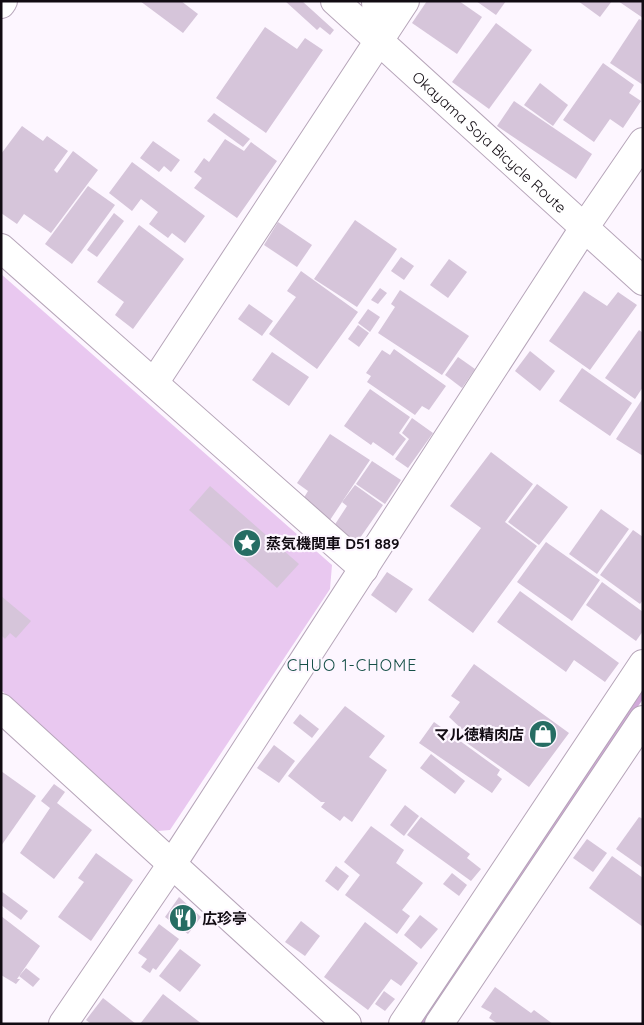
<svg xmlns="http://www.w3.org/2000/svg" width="644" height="1025" viewBox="0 0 644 1025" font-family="Quicksand,'Noto Sans JP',sans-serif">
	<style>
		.green { fill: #e9c8f0 }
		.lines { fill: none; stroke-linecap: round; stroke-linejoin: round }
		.stream { stroke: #d0a9d8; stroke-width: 10 }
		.building { fill: #d6c5da }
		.street-casing { stroke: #b6a5b9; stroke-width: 30 }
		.secondary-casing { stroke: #b6a5b9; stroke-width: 30 }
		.street { stroke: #fff; stroke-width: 28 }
		.secondary { stroke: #fff; stroke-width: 28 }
		.labels { text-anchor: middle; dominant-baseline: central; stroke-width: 4.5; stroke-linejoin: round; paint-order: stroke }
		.street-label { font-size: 15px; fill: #110b12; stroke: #fdf6ff }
		.poi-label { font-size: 15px; font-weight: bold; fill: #110b12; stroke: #fdf6ff; text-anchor: start }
		.neighbourhood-label { font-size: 16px; letter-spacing: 1px; fill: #165048; stroke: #fdf6ff }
	</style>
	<rect width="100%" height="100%" fill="#fdf6ff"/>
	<polygon class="green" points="1,274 332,565 330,589 170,830 158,831 1,690"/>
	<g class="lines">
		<polyline class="stream" points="420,1024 643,690"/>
	</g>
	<g class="building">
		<polygon points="140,1 181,1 198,14 183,33"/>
		<polygon points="285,1 302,1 334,30 330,35 320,27 317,30"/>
		<polygon points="427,1 459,1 482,17 457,54 412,23"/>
		<polygon points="476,1 506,1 496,15"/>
		<polygon points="578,1 612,1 600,17"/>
		<polygon points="618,1 643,1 643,18"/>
		<polygon points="639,19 643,21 643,85 610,63"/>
		<polygon points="496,23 532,50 489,109 452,82"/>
		<polygon points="265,27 297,49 305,38 323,50 266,133 216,98"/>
		<polygon points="603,63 634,85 629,93 641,101 623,128 610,119 594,142 563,120"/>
		<polygon points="540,83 568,105 553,126 524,105"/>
		<polygon points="514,101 592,154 576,179 497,126"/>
		<polygon points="214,113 250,139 243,147 207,121"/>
		<polygon points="22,126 43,141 47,136 68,151 54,170 57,173 73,151 98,170 51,233 24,214 17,224 1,213 1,154"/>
		<polygon points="225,139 244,151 251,142 277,161 237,218 194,188 202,178 194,172 204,158 209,162"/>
		<polygon points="153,141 180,160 171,172 164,166 159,172 140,158"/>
		<polygon points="132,162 205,216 185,243 172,233 168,238 149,224 158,212 141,199 132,211 109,193"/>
		<polygon points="88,186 115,205 72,264 45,244"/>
		<polygon points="114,213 124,221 97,257 87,250"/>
		<polygon points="355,220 397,249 357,307 314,279"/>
		<polygon points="278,222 312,245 297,267 264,245"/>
		<polygon points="139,225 184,259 133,329 115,315 124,302 97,282"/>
		<polygon points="401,257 414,266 404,280 391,271"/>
		<polygon points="449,259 467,272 448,298 430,285"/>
		<polygon points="301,271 358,312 317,369 269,334 296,297 287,291"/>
		<polygon points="380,288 387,293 378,304 371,300"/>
		<polygon points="400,290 469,336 442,375 378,333 395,307 391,304"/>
		<polygon points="584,291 607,306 618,292 637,305 590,370 549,341"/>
		<polygon points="249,304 273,321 262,336 238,319"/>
		<polygon points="368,309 380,317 370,332 358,323"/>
		<polygon points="358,325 369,333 359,347 348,339"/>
		<polygon points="639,330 643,333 643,387 635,399 605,378"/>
		<polygon points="394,349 446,386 429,410 422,406 415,415 367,382 371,376 366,373 382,350 390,355"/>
		<polygon points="530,351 555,371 540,391 515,371"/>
		<polygon points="272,352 309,377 289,406 252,380"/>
		<polygon points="458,357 475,369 462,388 445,375"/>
		<polygon points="582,368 632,403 610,436 559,401"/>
		<polygon points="370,389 410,417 399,433 406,439 393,456 373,442 371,445 344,426"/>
		<polygon points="643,398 643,456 616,439"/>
		<polygon points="412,418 433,433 408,468 395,459 409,439 402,433"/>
		<polygon points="330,434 370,460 328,523 300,504 308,491 297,483"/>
		<polygon points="491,452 533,484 505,522 537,546 473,633 428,600 481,528 450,506"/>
		<polygon points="372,461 401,480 385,504 356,484"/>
		<polygon points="537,484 568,507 539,545 508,522"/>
		<polygon points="355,485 383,505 355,545 332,529 347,506 342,502"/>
		<polygon points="210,486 299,564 277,588 189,510"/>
		<polygon points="601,509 629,529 597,574 569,554"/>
		<polygon points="633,530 643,537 643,600 640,604 600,575"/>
		<polygon points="546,542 600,580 572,621 517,582"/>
		<polygon points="387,572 413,589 396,613 371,595"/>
		<polygon points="602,582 643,612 643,631 636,641 586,605"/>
		<polygon points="520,591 619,663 605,682 574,660 566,672 497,622"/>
		<polygon points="1,596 31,621 16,638 10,633 5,639 1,635"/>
		<polygon points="474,664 569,733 529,787 464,741 468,735 449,717 460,702 451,696"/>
		<polygon points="345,706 385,736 369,757 387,770 352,822 344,816 340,821 321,807 325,802 321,802 288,776"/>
		<polygon points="300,714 319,729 312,738 293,723"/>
		<polygon points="434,722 500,770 497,775 502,779 492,793 419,743"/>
		<polygon points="274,745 295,761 279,783 257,768"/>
		<polygon points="431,754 465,781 455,794 420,768"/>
		<polygon points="1,771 36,796 1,846"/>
		<polygon points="54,784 65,792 57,803 92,830 54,879 20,853 50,808 41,801"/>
		<polygon points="405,805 419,816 404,836 390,825"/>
		<polygon points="421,817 470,854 467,858 481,869 471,881 407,835"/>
		<polygon points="639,817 643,819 643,868 616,849"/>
		<polygon points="371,826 404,850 396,863 423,883 402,910 410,916 397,934 345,895 360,875 344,862"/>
		<polygon points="587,839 607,853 593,872 573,858"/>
		<polygon points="96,853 133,880 91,941 58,917 84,882 78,878"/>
		<polygon points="612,856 643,878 643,927 589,888"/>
		<polygon points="336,866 349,876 338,891 325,881"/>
		<polygon points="452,873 467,885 459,896 443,884"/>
		<polygon points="1,891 28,911 21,920 1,905"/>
		<polygon points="179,897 201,917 188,934 165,917"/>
		<polygon points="420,915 438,929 421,949 404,935"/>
		<polygon points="1,916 40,946 17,979 20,979 16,984 1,975"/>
		<polygon points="301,921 320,936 305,956 285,942"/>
		<polygon points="365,922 418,963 401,986 391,979 368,1010 324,977"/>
		<polygon points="159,924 179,939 156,970 153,968 150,973 141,967 147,959 138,953"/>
		<polygon points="180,949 201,965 180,992 159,976"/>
		<polygon points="26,968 40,979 33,987 19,976"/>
		<polygon points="495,987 531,1013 534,1010 553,1024 498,1024 489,1018 492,1013 481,1007"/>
		<polygon points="384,991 395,999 385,1011 375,1004"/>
		<polygon points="163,994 202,1024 140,1024"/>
		<polygon points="103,998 136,1024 91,1024 86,1020"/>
	</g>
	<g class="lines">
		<defs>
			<g id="street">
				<polyline points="376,1 378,41"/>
				<polyline points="1,4 3,1"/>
				<polyline points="1,248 364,569"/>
				<polyline points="154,383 405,1"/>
				<polyline points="1,708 347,1024"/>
				<polyline points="63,1024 172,864 584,228 643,142"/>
				<polyline points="403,1024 643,664"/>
				<polyline points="439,1024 643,720"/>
			</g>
			<g id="secondary">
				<path id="s1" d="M335,1l308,280"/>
			</g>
		</defs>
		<use href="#street" class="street-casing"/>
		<use href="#secondary" class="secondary-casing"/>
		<use href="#street" class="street"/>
		<use href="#secondary" class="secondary"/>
	</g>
	<defs>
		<symbol id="sight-disc" viewBox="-11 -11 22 22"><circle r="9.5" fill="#266d63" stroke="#fdf6ff"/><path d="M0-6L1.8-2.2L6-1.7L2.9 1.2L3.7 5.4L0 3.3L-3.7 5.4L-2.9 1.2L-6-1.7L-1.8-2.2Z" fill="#fff"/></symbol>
		<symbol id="shop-disc" viewBox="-11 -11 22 22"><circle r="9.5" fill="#266d63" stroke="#fdf6ff"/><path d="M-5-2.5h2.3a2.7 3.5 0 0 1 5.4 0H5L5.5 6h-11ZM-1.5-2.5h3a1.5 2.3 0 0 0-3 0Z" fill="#fff"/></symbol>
		<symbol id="restaurant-disc" viewBox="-11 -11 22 22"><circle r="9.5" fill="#266d63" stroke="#fdf6ff"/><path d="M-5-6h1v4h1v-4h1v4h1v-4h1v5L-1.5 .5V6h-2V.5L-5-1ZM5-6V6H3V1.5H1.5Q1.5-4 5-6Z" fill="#fff"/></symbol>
	</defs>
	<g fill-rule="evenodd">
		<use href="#sight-disc" x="231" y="527" width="32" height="32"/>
		<use href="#shop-disc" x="527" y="718" width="32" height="32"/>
		<use href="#restaurant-disc" x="167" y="902" width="32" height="32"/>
	</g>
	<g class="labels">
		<g class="street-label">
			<text stroke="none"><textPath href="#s1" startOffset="209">Okayama Soja Bicycle Route</textPath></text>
		</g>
		<g class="poi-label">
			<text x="266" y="543">蒸気機関車 D51 889</text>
			<text x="524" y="734" text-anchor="end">マル徳精肉店</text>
			<text x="202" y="918">広珍亭</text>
		</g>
		<g class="neighbourhood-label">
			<text x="352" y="665">CHUO 1-CHOME</text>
		</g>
	</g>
	<rect width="644" height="1025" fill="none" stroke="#110b12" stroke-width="5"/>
</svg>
